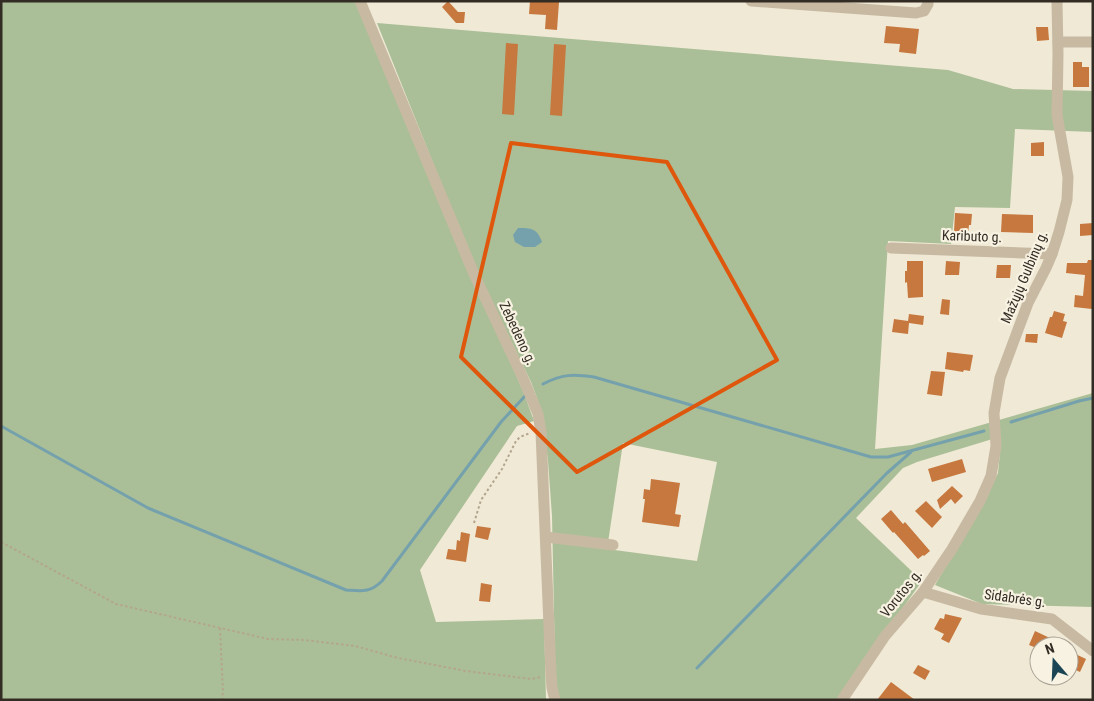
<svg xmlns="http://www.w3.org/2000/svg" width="1094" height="701" viewBox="0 0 1094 701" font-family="'Roboto Condensed',sans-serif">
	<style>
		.green { fill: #aabf97; fill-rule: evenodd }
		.water { fill: #75a1ad }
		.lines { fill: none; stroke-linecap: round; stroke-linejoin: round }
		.stream { stroke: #75a1ad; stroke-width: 3 }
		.building { fill: #c6783e }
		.path { stroke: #b4a58d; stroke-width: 2; stroke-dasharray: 2.5 2.5; stroke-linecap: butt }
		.minor { stroke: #c8baa2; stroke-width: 11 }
		.marked { fill: none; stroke: #df570d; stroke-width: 4; stroke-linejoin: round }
		.labels { text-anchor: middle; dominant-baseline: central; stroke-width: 4.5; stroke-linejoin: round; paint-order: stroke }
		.street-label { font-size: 14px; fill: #332c25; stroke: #f8f2e2 }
	</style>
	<rect width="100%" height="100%" fill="#f0e9d6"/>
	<g class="green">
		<polygon points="1,1 357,1 525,396 534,421 517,426 420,570 436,622 544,619 546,700 1,700"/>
		<path d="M377,23l571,47 65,19 80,2v41l-78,-3 -5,79 -55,-1 -4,37 -63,-3 -13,208 37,-4 181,-52v214l-111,-3 -47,-19 55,-95 8,-17 2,-21 -1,-15 -82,25 -14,6 -47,50 66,63 -85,119h-279l-3,-37 -3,-147 -4,-55 -4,-34 -7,-29 -6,-16 -48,-99 -17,-38zM623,443l94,19 -20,99 -90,-12z"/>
	</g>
	<path class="water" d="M518,228c13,0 19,0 24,14l-7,5h-11l-9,-5 -2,-7z"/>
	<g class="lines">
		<g class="stream">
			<path d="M543,384c19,-10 30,-10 51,-7l277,80h17l96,-26"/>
			<polyline points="1011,422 1079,401 1093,398"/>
			<path d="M1,426l147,82 198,82c16,1 24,3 36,-9l119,-159 24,-26"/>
			<polyline points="697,668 887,473 911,452"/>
		</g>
	</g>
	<g class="building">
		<polygon points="448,1 458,12 465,12 464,23 456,23 442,7"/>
		<polygon points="530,1 559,2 557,30 545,29 546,15 529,14"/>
		<polygon points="886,26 919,29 916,54 899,52 900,44 884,43"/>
		<polygon points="1036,27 1048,27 1049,40 1037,41"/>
		<polygon points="506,43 518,44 514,115 502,114"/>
		<polygon points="554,44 566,45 562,116 550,115"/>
		<polygon points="1073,62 1082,62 1082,67 1089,67 1089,87 1073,87"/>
		<polygon points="1044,142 1044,156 1031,156 1031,143"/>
		<polygon points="955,213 972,214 971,225 969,225 968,233 954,232"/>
		<polygon points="1002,214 1033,215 1033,233 1001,232"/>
		<polygon points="1093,223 1093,235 1080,236 1080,224"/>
		<polygon points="1088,260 1093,260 1092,309 1074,307 1075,295 1083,296 1085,275 1066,273 1067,263 1087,263"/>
		<polygon points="907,261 923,261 923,297 908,298 907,282 905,283 905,271 907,271"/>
		<polygon points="946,261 960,262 959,275 945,275"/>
		<polygon points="997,265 1011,265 1010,278 996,278"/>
		<polygon points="942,299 950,300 949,315 940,314"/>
		<polygon points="1054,311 1065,314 1063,321 1067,322 1062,338 1045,333 1050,317 1052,317"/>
		<polygon points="909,314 924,316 923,325 909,323 908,334 892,332 894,319 908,321"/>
		<polygon points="1026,334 1038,334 1037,343 1025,342"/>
		<polygon points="947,352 973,355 970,371 964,370 963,372 945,369"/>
		<polygon points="931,371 945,372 942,396 927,394"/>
		<polygon points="962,459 966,472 932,482 928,469"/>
		<polygon points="651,479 680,483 675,514 681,515 679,527 642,522 645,499 643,499 644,489 650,490"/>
		<polygon points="952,486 963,496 955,504 951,499 940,509 937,500"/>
		<polygon points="926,501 942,517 932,528 915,511"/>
		<polygon points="891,510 903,524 905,522 930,551 924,556 923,555 918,559 894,532 893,533 881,519"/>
		<polygon points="477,526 491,528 488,540 475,537"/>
		<polygon points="461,532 470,534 466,562 446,559 448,549 456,550 457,540 460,541"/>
		<polygon points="481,583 492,585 490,602 479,601"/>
		<polygon points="945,614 962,618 949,643 941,639 944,634 934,629 940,618 944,619"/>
		<polygon points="1035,631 1052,639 1049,646 1039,646 1039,649 1029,645"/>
		<polygon points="1069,651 1086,659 1080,672 1069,667"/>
		<polygon points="918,665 930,671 925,680 913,673"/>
		<polygon points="891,682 915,700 877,700"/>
	</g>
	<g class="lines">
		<g class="path">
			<polyline points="474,523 481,500 502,469 516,441 520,437 530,433"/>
			<polyline points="1,542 116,604 268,639 304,640 355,646 398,658 466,671 531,679 541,677"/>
			<polyline points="220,628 223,692 222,700"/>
		</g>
		<g class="minor">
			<polyline points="360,1 474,274 523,378 538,414 541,432 551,675 552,688 555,700"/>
			<polyline points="751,1 916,13 924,11 928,4 928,1"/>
			<polyline points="1058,42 1093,42"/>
			<polyline points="891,248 1052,254"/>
			<polyline points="546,537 613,545"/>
			<polyline points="923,592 981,609 1052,619 1093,651"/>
			<polyline points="842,700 885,636 923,592 952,549 980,501 991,476 996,446 994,413 1000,378 1028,303 1046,268 1052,254 1059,232 1067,200 1068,177 1057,115 1058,54 1057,1"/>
		</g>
	</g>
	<path class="marked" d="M511,143l156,19 110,198 -200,112 -116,-115z"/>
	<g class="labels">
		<g class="street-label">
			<text transform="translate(972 236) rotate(2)">Kaributo g.</text>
			<text transform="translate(1024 277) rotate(-67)">Mažųjų Gulbinų g.</text>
			<text transform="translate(518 333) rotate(65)">Zebedeno g.</text>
			<text transform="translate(901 593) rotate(-51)">Vorutos g.</text>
			<text transform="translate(1015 598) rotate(8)">Sidabrės g.</text>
		</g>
	</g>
	<rect width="1094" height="701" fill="none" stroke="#332c25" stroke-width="5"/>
	<g transform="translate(1054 661) rotate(341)"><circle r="24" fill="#f8f2e2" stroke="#a9a396"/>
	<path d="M0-4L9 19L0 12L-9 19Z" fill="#1b4554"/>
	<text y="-8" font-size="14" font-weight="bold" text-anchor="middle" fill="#332c25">N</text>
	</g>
</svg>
